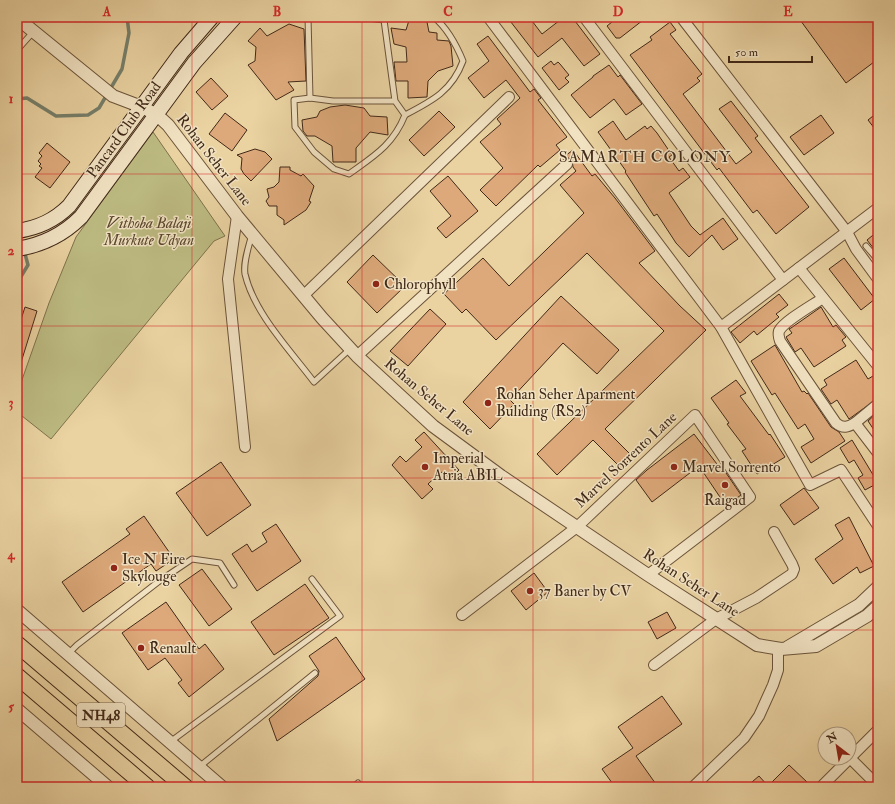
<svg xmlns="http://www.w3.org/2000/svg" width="895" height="804" viewBox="0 0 895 804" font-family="'IM FELL Double Pica',serif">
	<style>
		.green { fill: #bcba81; stroke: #7e724c }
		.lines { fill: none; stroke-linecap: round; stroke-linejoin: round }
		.stream { stroke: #767f6a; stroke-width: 3.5 }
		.building { fill: #dda97a; stroke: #412918 }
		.service-casing { stroke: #6b533a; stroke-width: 7 }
		.minor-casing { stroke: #6b533a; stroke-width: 12 }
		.tertiary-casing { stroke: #6b533a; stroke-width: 14 }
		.secondary-casing { stroke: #412918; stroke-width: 16 }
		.trunk-casing { stroke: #412918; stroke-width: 18 }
		.service { stroke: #f1e2c2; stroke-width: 5 }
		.minor { stroke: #f1e2c2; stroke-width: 10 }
		.tertiary { stroke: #f1e2c2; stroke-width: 12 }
		.secondary { stroke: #f1e2c2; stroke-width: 14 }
		.trunk { stroke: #ead2a1; stroke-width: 16 }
		.grid { fill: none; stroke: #d62828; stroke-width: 1; stroke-opacity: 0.55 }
		.poi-dot { fill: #8f2418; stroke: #f1e2c2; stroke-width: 1.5 }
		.labels { text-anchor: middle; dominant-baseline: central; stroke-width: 3; stroke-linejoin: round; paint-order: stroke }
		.shield { fill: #f1e2c2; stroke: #76604b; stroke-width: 1 }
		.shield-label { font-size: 14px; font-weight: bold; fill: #412918 }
		.street-label { font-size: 15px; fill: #412918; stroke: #f1e2c2 }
		.park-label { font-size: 15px; font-style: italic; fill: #5a462d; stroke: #f1e2c2 }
		.poi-label { font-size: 15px; fill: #412918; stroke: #f1e2c2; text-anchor: start }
		.neighbourhood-label { font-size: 16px; letter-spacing: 1px; fill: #412918; stroke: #f1e2c2 }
		.neatline { fill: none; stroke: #d62828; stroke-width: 1.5 }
		.grid-label { font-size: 13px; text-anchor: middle; font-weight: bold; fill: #d62828 }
	</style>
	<rect width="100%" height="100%" fill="#ead2a1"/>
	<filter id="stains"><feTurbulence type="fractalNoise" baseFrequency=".005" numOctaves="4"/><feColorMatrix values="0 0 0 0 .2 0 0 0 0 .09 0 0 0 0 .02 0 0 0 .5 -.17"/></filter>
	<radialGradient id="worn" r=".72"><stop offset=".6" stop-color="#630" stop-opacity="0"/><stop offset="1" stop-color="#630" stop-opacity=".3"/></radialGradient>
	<polygon class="green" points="153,132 225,236 214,241 51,439 17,412 17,394 49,303 76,237"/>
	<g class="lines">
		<g class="stream">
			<polyline points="17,99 27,98 56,116 88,115 99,108 122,69 129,33 127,17"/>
			<polyline points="17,131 17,140"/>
			<polyline points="17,283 28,265 24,250"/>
		</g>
	</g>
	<g class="building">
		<polygon points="410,17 426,17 429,32 437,33 437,40 449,41 451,46 453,66 438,71 428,81 427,97 408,98 408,81 396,81 394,62 407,62 406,47 394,44 391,28 406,30"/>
		<polygon points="507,17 529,17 542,34 564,17 572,17 600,54 584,66 562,38 538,57"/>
		<polygon points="618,17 647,17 620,38 616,38 607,26"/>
		<polygon points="798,17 878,17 878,59 846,83"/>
		<polygon points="670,22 676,30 670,34 702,74 697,78 700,81 683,94 736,164 752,152 719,109 731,101 758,136 755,138 809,207 776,234 757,210 753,213 719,168 717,170 630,55 652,40 650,37"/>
		<polygon points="289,24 304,29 306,81 288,82 294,90 276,100 248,65 255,61 256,47 248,41 260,28 267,36"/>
		<polygon points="488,36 530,92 534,89 541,98 538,100 567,137 556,145 560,150 540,167 538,165 496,206 480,190 503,168 480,142 501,124 497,119 520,98 506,80 484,98 468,78 489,61 477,44"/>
		<polygon points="551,61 554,65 558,62 560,64 569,75 565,78 569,82 559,90 542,68"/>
		<polygon points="609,65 618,77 620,75 642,104 626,115 614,99 590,118 571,95 593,77 593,76"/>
		<polygon points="211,78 228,96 212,110 196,92"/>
		<polygon points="345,105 364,108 370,116 387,117 388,135 370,132 356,148 356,162 333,162 332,146 315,136 307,136 303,131 302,120 317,117 320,111 330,107"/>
		<polygon points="439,111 455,127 424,156 409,140"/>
		<polygon points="878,112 878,133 868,120"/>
		<polygon points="225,113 247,130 232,151 209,134"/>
		<polygon points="821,115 834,133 804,155 790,137"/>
		<polygon points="613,121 626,140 645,126 647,129 651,126 657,133 672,155 669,157 679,171 683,168 690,177 669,193 691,226 700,235 723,218 738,239 723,250 712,235 689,257 676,243 657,214 654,216 625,172 626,171 598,132"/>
		<polygon points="47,143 70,162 50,188 35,177 42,168 39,166 41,164 38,161 42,156 39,153"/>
		<polygon points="255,149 265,152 272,159 251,181 244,174 241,169 242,158 237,155"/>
		<polygon points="573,150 592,176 595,174 615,198 655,251 639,263 680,306 706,330 605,429 630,454 625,459 628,462 621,468 593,440 557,475 537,454 664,331 587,253 496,340 466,309 462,313 444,294 483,258 509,286 584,213 560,185 576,171 573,167 572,160 565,156"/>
		<polygon points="280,167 290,167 290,170 301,176 303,174 314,186 309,201 311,202 306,210 284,225 284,220 277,215 277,206 269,206 266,201 269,197 267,189 274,187 279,182"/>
		<polygon points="448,176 478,211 446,238 437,228 451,216 430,191"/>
		<polygon points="878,231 878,254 867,240"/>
		<polygon points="373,255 405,286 377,313 347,282"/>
		<polygon points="844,258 875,299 861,310 829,269"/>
		<polygon points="779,294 788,305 776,314 779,317 757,335 754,331 740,343 731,332"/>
		<polygon points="561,296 619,350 597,374 563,343 510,400 514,404 490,429 463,402"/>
		<polygon points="25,307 37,311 19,369 17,368 17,332"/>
		<polygon points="821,307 833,327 836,325 846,337 842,340 846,346 814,367 801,348 795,352 786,337 792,333 789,329 791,328"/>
		<polygon points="430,309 446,324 408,366 390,351"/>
		<polygon points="775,345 802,392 804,391 807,394 808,393 831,427 839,432 845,441 811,463 801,447 814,439 805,424 798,429 775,393 772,395 751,361"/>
		<polygon points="856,360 868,379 873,376 878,383 878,398 849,419 837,400 831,404 821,389 827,385 824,380"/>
		<polygon points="736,380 746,393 740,396 769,435 770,434 785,457 757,474 742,451 746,449 727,424 729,423 711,398"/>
		<polygon points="878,412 878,436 868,421"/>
		<polygon points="424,432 459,470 451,478 441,472 428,484 433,489 422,499 392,465 400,456 406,462 422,447 415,440"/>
		<polygon points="694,434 720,468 722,467 741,495 726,506 699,466 652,502 636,480 647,470"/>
		<polygon points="852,440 878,483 865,490 858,478 863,475 854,460 849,463 840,448"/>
		<polygon points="221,462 251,505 207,536 176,493"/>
		<polygon points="804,488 819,508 794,525 780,505"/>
		<polygon points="144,516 174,559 156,571 151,564 83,612 62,582 130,534 126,529"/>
		<polygon points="849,517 874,566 860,573 857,567 833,584 815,559 843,539 835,525"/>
		<polygon points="276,524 301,561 257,591 232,554 247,544 252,552 267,542 262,533"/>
		<polygon points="202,569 232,609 209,626 179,585"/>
		<polygon points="534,573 548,592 526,610 511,591"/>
		<polygon points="305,584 329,618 274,655 251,622"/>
		<polygon points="166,602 199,649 205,644 224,669 189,697 178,683 182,680 165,658 148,670 122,633"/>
		<polygon points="667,612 676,628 657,639 648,622"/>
		<polygon points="336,637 365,679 277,741 269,719 318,676 319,671 309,656"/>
		<polygon points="662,696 682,724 636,756 658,787 615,787 602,769 633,748 618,727"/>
		<polygon points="789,765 807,782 802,787 746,787 759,776 768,786"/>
	</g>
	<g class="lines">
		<defs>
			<g id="service">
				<polyline points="308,17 310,98"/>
				<path d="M359,17l25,3 11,81 10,14c-12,30 -31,41 -56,59l-15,-5 -20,-17 -19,-25 -1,-27 16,-2 23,3h62"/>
				<polyline points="17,50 34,31"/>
				<path d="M405,115c27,-14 47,-24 58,-54 -7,-17 -15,-32 -29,-44"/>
				<path d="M252,234c-3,12 -9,28 -7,40 9,39 45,76 69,108l36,-33"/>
				<polyline points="866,246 878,260"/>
				<polyline points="68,654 77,645 158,582 192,559 220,563 234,585"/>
				<polyline points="170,742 340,616 312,579"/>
				<polyline points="199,767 315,673"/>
				<polyline points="354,787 358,783"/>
			</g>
			<g id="minor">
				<polyline points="488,17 721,327 810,485 841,470 878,526"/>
				<polyline points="584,17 783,280"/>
				<polyline points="681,17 847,232 856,249 878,279"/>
				<polyline points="237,216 228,279 245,447"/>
				<polyline points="799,268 878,366"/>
				<polyline points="303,296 509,97"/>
				<path d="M823,298c-10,7 -39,23 -44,33 -1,3 0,7 1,10l56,82c7,6 12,4 19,0"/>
				<polyline points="721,327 878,208"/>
				<polyline points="357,356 567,164"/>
				<polyline points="878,404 855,423 878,453"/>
				<polyline points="462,615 577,527 695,415 750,497 648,575"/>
				<polyline points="654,665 716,619 756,598 792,574 794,569 792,564 774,532"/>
				<polyline points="850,758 878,786"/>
				<polyline points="693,787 744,738 759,716 773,685 778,670 778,648"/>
				<polyline points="821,787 878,730"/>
			</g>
			<g id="tertiary">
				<polyline points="17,18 113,96 142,107 157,115 168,125 237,216 322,318 357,356 433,426 501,476 648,575 757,645 781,649 816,646 867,616 878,606"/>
				<polyline points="17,610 222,787"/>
				<polyline points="788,647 859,605 878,587"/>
				<polyline points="17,709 108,787"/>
			</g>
			<g id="secondary">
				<path d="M17,231c21,-3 37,-10 52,-25l112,-153 31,-36"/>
				<path d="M17,249c26,-4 46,-14 64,-32l113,-154 41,-46"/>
			</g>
			<g id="trunk">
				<polyline points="17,644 185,787"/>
				<polyline points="17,676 147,787"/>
			</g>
		</defs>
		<use href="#service" class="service-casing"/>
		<use href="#minor" class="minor-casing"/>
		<use href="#tertiary" class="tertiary-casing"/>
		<use href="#secondary" class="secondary-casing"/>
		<use href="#trunk" class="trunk-casing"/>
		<use href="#service" class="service"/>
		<use href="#minor" class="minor"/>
		<use href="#tertiary" class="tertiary"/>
		<use href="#secondary" class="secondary"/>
		<use href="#trunk" class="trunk"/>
	</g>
	<path class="grid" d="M192,17v770M362,17v770M533,17v770M703,17v770M17,174h861M17,326h861M17,478h861M17,630h861"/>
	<g class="poi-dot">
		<circle cx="376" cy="284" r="4"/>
		<circle cx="488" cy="403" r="4"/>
		<circle cx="425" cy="467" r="4"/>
		<circle cx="674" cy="467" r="4"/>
		<circle cx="725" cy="485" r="4"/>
		<circle cx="114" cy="568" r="4"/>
		<circle cx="530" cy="591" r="4"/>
		<circle cx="141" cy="648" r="4"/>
	</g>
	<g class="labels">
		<rect class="shield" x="77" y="703" width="48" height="24" rx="3"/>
		<g class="shield-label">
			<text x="101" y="715">NH48</text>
		</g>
		<g class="street-label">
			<text transform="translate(124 130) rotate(-54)">Pancard Club Road</text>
			<text transform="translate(214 160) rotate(52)">Rohan Seher Lane</text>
			<text transform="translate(429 397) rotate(40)">Rohan Seher Lane</text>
			<text transform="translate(626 460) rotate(-43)">Marvel Sorrento Lane</text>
			<text transform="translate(691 583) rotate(33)">Rohan Seher Lane</text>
		</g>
		<g class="park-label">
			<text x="149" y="223">Vithoba Balaji<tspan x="149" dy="17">Murkute Udyan</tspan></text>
		</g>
		<g class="poi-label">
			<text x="384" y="284">Chlorophyll</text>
			<text x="496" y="394">Rohan Seher Aparment<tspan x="496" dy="17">Buliding (RS2)</tspan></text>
			<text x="433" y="458">Imperial<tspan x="433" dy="17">Atria ABIL</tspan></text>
			<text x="682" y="467">Marvel Sorrento</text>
			<text x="725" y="500" text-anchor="middle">Raigad</text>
			<text x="122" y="559">Ice N Fire<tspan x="122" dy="17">Skylouge</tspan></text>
			<text x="538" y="591">37 Baner by CV</text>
			<text x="149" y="648">Renault</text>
		</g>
		<g class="neighbourhood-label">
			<text x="645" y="157">SAMARTH COLONY</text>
		</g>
	</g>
	<rect width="895" height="804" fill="none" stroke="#ead2a1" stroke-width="44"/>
	<g transform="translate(837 746) rotate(329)"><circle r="19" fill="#f1e2c2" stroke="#ab987e"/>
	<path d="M0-3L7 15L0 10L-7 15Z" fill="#8f2418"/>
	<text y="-6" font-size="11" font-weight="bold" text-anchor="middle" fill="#412918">N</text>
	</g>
	<path d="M729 56v6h83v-6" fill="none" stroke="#412918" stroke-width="2"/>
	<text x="735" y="56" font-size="12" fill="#412918" stroke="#f1e2c2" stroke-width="3" paint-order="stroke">50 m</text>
	<rect x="22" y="22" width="851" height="760" class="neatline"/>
	<g class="grid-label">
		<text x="107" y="16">A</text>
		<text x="277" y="16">B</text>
		<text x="448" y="16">C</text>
		<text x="618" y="16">D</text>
		<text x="788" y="16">E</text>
		<text x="11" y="103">1</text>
		<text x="11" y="255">2</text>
		<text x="11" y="407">3</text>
		<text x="11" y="559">4</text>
		<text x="11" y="711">5</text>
	</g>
	<rect width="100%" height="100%" filter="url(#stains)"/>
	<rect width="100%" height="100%" fill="url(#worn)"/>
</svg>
